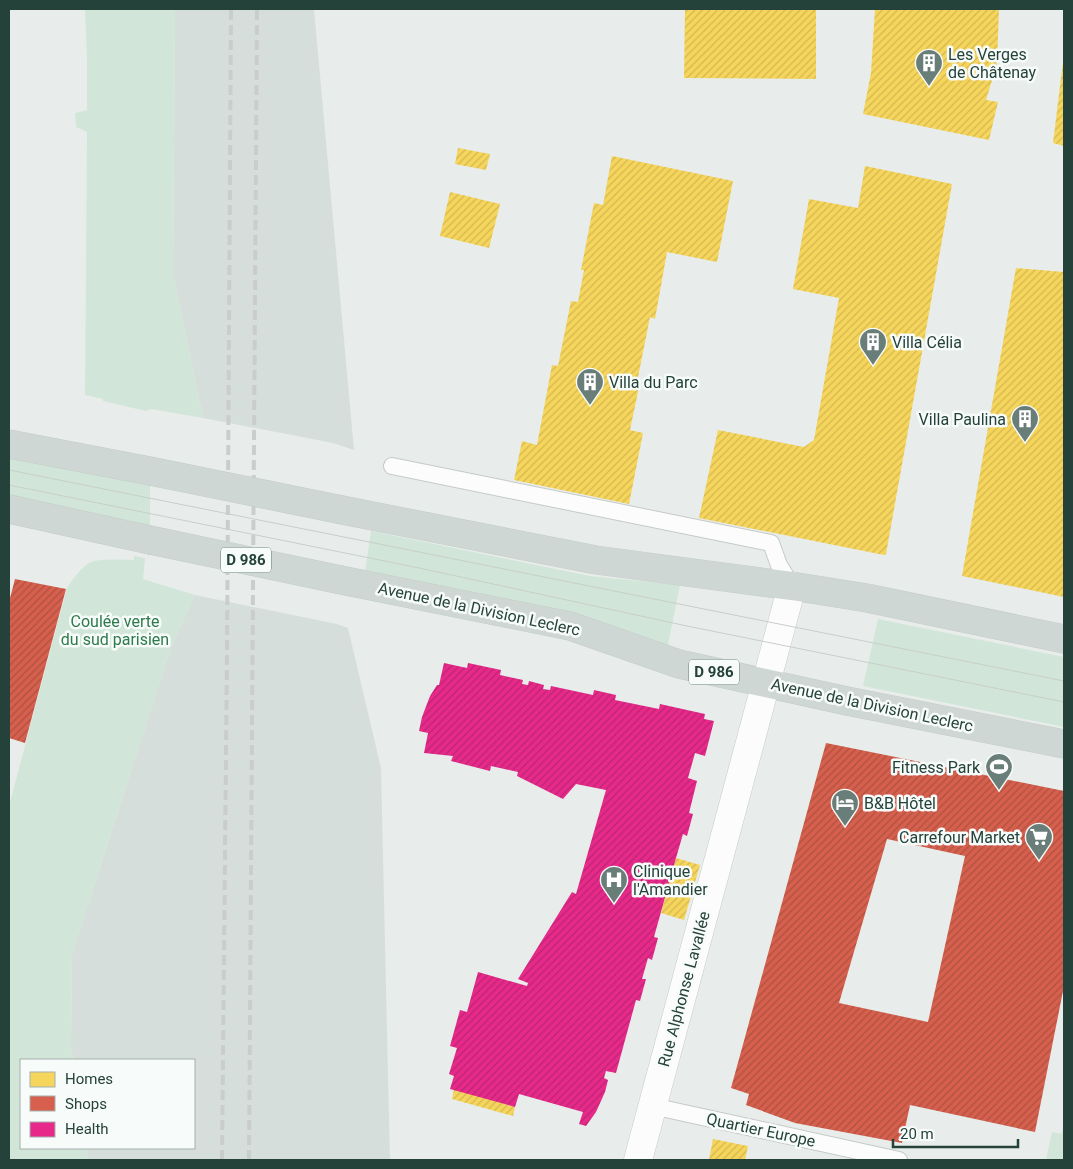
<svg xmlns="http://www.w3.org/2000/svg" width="1073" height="1169" viewBox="0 0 1073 1169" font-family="Roboto,sans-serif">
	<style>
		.built { fill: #d6dedb }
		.green { fill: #d1e6d8 }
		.homes { fill: url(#homes-hatch) }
		.shops { fill: url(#shops-hatch); fill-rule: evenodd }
		.health { fill: url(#health-hatch) }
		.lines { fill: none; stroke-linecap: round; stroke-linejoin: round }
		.service-casing { stroke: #c5cac8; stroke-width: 18 }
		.minor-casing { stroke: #c5cac8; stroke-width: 29 }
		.primary-casing { stroke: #c3ccc9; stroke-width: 29 }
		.service { stroke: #fcfcfc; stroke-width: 16 }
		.minor { stroke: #fcfcfc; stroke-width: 28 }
		.primary { stroke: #cfd7d5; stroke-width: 28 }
		.tram { stroke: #c9cdcc; stroke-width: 1 }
		.rail { stroke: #c9cdcc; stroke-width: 4; stroke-dasharray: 10 5; stroke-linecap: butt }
		.primary-bridge-casing { stroke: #c3ccc9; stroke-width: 29; stroke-linecap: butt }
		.primary-bridge { stroke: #cfd7d5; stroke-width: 28 }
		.labels { text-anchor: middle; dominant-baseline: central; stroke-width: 5; stroke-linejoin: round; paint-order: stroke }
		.shield { fill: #f7fbf9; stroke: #637a73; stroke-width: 1 }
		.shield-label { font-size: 15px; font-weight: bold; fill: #24423a }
		.poi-label { font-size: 16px; fill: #24423a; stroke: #f7fbf9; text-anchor: start }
		.street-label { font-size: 16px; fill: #24423a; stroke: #f7fbf9 }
		.park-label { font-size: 16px; fill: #2d7a4b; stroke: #f7fbf9 }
	</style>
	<defs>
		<pattern id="homes-hatch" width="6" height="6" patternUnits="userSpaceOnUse" patternTransform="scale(1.25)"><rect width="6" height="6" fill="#f6d55c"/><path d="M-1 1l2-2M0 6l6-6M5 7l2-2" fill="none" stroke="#d3b851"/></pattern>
		<pattern id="shops-hatch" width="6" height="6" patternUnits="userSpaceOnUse" patternTransform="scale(1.25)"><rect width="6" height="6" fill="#d6604d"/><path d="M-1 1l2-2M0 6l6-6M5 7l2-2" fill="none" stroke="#ad5141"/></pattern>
		<pattern id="health-hatch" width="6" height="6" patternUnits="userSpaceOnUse" patternTransform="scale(1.25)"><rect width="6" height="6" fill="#e7298a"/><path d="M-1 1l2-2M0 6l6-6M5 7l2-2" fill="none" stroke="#bb2572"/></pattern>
	</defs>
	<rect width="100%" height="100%" fill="#e8edeb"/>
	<g class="built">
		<polygon points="175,9 314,9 354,450 333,443 203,418 173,274"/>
		<polygon points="195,595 337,624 348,628 381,768 390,1160 88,1160 86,1148 194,1148 194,1060 73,1060 71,1045 72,954 171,647"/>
	</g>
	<g class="green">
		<polygon points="85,9 175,9 173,274 203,418 151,409 146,411 103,401 103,399 85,395 87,132 76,127 75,113 87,110 87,59"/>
		<polygon points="9,456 150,484 150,528 9,499"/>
		<polygon points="371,531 590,576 680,585 668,645 582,616 365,572"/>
		<path d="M134,556l11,2 -2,21 52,16 -24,52 -99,307 -1,91 2,15h-52v88h65l2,12h-79v-354l58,-218c6,-9 13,-19 22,-25 9,-5 34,-3 45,-3z"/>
		<polygon points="878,619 1064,657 1064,727 863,686"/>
		<polygon points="1064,1121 1064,1160 1046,1160 1052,1132 1062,1134"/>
	</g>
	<g class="homes">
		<polygon points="685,9 816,9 816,79 684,78"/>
		<polygon points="875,9 999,9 997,64 986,100 998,102 989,140 863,114 871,73"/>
		<polygon points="1063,62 1064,62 1064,146 1053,143"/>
		<polygon points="458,148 490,154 486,170 455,164"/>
		<polygon points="612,156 733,181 717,262 667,252 655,319 650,317 637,382 640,382 630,430 643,433 629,504 514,480 522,441 537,445 552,365 558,366 571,301 578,302 584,270 581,270 594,203 603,205"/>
		<polygon points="865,166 952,184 886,554 884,555 699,518 718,430 804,447 814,440 839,298 793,289 809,199 858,208"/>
		<polygon points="450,192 500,204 489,248 440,236"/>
		<polygon points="1016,268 1064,272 1064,597 962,576"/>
		<polygon points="676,858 700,865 684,920 661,913"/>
		<polygon points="454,1089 515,1107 513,1116 452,1099"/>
		<polygon points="713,1139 748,1146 745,1160 709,1160"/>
	</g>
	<g class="shops">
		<polygon points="15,579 66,589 25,743 9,738 9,602"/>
		<path d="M826,743l238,48v195l-29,146 -125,-27 -8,38 -107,-20 -49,-18 3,-11 -18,-6zM887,839l78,17 -37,166 -89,-19z"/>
	</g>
	<polygon class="health" points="444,663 467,668 468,663 501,670 500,675 523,680 522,684 528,685 529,681 544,685 543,689 550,690 551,686 593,695 594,690 616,695 615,700 659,709 660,704 705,714 704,719 714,721 705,756 695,753 688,778 697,781 689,813 693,814 687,836 683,834 676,858 654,937 658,938 652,960 648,958 642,979 646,979 640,1001 636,1000 616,1073 606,1071 604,1078 608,1080 605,1092 596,1112 586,1126 579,1124 583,1112 519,1094 515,1107 450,1089 454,1076 449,1074 457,1048 450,1046 460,1010 467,1012 478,972 527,986 528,983 518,979 572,892 576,894 606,790 576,784 563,799 517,776 518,772 491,766 490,771 451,761 453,756 424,753 428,733 419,731 422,717 430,696 437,685 439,685"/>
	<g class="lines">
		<defs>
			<g id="service">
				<polyline points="392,466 771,543 779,565 792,586"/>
				<polyline points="652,1106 899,1160"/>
			</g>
			<polyline id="minor" points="638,1160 792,586"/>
			<g id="primary">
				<polyline points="9,444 150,471"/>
				<polyline points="9,509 150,540"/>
				<polyline points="342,510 596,560 792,586 867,598 1064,639"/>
				<polyline points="341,580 570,626 679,664 847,701 1064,744"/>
			</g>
		</defs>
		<use href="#service" class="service-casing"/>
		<use href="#minor" class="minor-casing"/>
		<use href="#primary" class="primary-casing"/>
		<use href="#service" class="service"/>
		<use href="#minor" class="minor"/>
		<use href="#primary" class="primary"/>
		<g class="tram">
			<polyline points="9,470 1064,681"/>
			<polyline points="9,485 424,569 687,626 1064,702"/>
		</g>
		<g class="rail">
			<polyline points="222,1160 227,653 231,9"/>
			<polyline points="249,1160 257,9"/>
		</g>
		<defs>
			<g id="primary-bridge">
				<polyline points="150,471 342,510"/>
				<polyline points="150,540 341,580"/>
			</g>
		</defs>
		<use href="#primary-bridge" class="primary-bridge-casing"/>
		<use href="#primary-bridge" class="primary-bridge"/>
	</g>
	<defs>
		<symbol id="building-pin" viewBox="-11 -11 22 30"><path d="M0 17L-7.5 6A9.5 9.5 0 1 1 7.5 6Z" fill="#697e78" stroke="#f7fbf9"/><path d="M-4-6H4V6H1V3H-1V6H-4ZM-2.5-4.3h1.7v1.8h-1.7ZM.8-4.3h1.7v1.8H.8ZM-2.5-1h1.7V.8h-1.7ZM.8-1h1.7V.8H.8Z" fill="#fff"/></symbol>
		<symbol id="stadium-pin" viewBox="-11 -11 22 30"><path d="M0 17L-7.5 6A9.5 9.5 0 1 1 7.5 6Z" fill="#697e78" stroke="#f7fbf9"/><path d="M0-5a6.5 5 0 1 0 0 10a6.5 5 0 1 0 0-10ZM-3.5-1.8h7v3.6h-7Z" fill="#fff"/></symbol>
		<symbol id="hotel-pin" viewBox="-11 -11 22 30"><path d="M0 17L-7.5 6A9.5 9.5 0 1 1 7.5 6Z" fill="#697e78" stroke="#f7fbf9"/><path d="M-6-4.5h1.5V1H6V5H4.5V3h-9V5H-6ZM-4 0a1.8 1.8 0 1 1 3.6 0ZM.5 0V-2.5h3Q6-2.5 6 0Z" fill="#fff"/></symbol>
		<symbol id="supermarket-pin" viewBox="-11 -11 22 30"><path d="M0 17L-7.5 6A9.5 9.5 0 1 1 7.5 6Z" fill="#697e78" stroke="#f7fbf9"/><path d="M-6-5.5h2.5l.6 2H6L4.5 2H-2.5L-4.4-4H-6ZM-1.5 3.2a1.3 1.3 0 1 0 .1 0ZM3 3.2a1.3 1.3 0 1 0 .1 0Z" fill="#fff"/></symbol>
		<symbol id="hospital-pin" viewBox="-11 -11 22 30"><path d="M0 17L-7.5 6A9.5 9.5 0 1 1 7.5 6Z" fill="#697e78" stroke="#f7fbf9"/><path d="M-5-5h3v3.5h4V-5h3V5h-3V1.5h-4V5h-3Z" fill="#fff"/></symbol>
	</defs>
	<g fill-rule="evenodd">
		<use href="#building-pin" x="913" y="47" width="32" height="43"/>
		<use href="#building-pin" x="857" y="326" width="32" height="43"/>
		<use href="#building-pin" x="574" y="366" width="32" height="43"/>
		<use href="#building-pin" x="1009" y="403" width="32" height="43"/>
		<use href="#stadium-pin" x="983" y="751" width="32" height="43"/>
		<use href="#hotel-pin" x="829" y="787" width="32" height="43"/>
		<use href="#supermarket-pin" x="1023" y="821" width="32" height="43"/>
		<use href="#hospital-pin" x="598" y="864" width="32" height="43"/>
	</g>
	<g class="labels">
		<g class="shield">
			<rect x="221" y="547.5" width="50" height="25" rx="4"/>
			<rect x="689" y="659.5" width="50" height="25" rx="4"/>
		</g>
		<g class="shield-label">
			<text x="246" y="560">D 986</text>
			<text x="714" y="672">D 986</text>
		</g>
		<g class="poi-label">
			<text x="948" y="54">Les Verges<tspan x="948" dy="18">de Châtenay</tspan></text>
			<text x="892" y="342">Villa Célia</text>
			<text x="609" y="382">Villa du Parc</text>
			<text x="1006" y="419" text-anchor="end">Villa Paulina</text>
			<text x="980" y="767" text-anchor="end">Fitness Park</text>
			<text x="864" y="803">B&amp;B Hôtel</text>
			<text x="1020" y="837" text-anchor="end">Carrefour Market</text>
			<text x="633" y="871">Clinique<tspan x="633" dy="18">l'Amandier</tspan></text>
		</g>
		<g class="street-label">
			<text transform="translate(479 609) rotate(12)">Avenue de la Division Leclerc</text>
			<text transform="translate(872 705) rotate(12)">Avenue de la Division Leclerc</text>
			<text transform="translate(684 989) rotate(-75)">Rue Alphonse Lavallée</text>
			<text transform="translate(761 1130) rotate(12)">Quartier Europe</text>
		</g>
		<g class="park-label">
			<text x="115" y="621">Coulée verte<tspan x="115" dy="18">du sud parisien</tspan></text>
		</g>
	</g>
	<rect width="1073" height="1169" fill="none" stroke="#24423a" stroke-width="20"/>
	<rect x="20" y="1059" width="175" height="90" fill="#f7fbf9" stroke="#a3b1ad"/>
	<rect x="30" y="1072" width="25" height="15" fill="#f6d55c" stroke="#a3b1ad"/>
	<text x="65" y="1084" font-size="15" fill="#24423a">Homes</text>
	<rect x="30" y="1096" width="25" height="15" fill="#d6604d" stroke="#a3b1ad"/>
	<text x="65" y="1109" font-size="15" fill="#24423a">Shops</text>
	<rect x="30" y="1122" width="25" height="15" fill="#e7298a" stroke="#a3b1ad"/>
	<text x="65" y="1134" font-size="15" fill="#24423a">Health</text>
	<path d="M893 1139v8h125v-8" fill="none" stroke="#24423a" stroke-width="2.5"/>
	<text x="900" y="1139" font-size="15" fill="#24423a" stroke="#f7fbf9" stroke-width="4" paint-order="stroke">20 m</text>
</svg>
